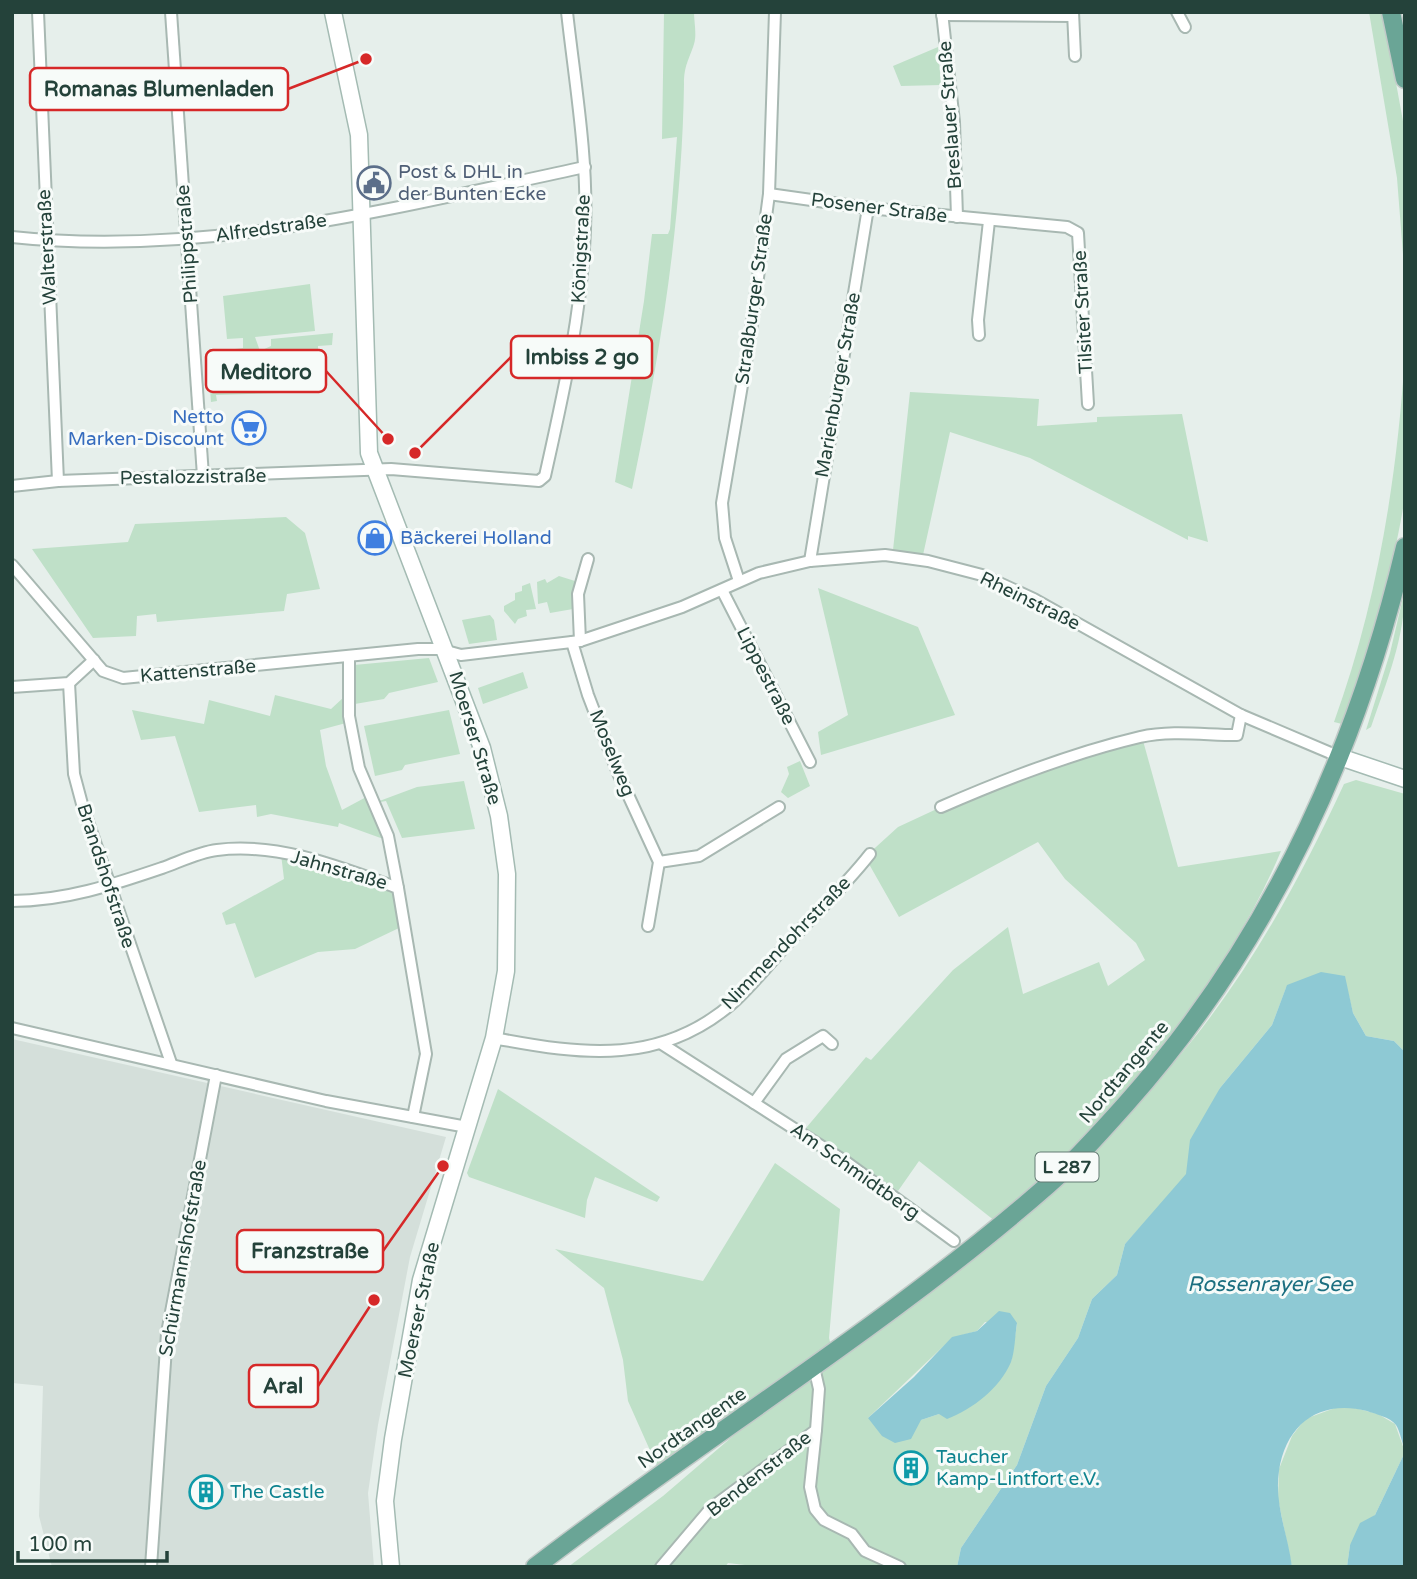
<svg xmlns="http://www.w3.org/2000/svg" width="1417" height="1579" viewBox="0 0 1417 1579" font-family="'Varela Round',sans-serif">
	<style>
		.built { fill: #d4dfda }
		.green { fill: #bfe0c8; fill-rule: evenodd }
		.water { fill: #8ec9d4 }
		.lines { fill: none; stroke-linecap: round; stroke-linejoin: round }
		.street-casing { stroke: #a8b8b2; stroke-width: 14 }
		.secondary-casing { stroke: #a4bbb3; stroke-width: 19 }
		.primary-casing { stroke: #c2cac8; stroke-width: 21 }
		.street { stroke: #fff; stroke-width: 10 }
		.secondary { stroke: #fff; stroke-width: 16 }
		.primary { stroke: #6aa596; stroke-width: 18 }
		.labels { text-anchor: middle; dominant-baseline: central; stroke-width: 6; stroke-linejoin: round; paint-order: stroke }
		.shield { fill: #f7fbf9; stroke: #637a73; stroke-width: 2 }
		.shield-label { font-size: 18px; font-weight: bold; fill: #24423a }
		.street-label { font-size: 19px; fill: #24423a; stroke: #f7fbf9 }
		.service-label { font-size: 19px; fill: #4e5e75; stroke: #f7fbf9; text-anchor: start }
		.shop-label { font-size: 19px; fill: #366cbe; stroke: #f7fbf9; text-anchor: end }
		.culture-label { font-size: 19px; fill: #0d838f; stroke: #f7fbf9; text-anchor: start }
		.water-label { font-size: 21px; font-style: italic; fill: #1c6f80; stroke: #f7fbf9 }
		.leader { fill: none; stroke: #d62828; stroke-width: 2.5 }
		.callout-dot { fill: #d62828; stroke: #f7fbf9; stroke-width: 2.5 }
		.callout { fill: #f7fbf9; stroke: #d62828; stroke-width: 2.5 }
		.callout-label { font-size: 21px; text-anchor: middle; font-weight: bold; fill: #24423a }
	</style>
	<rect width="100%" height="100%" fill="#e6efeb"/>
	<polygon class="built" points="12,1039 446,1137 410,1257 378,1425 368,1493 374,1567 52,1567 39,1516 43,1386 12,1383"/>
	<g class="green">
		<path d="M664,12h30c0,10 3,23 0,32 -5,16 -10,21 -10,40 -2,137 -24,271 -52,405l-17,-7 29,-181 8,-67h16l2,-5 7,-92 -15,2z"/>
		<polygon points="1369,12 1383,12 1405,132 1405,280 1397,178"/>
		<polygon points="938,47 941,85 901,86 893,66"/>
		<polygon points="310,284 315,331 255,337 260,351 271,346 271,339 333,333 332,345 318,346 318,383 280,384 280,393 216,395 217,401 211,402 210,388 218,388 218,384 210,384 209,380 237,374 235,349 243,348 243,338 227,339 223,296"/>
		<path d="M1405,354v142c-12,79 -37,153 -63,228l-8,-2c43,-118 63,-243 71,-368z"/>
		<polygon points="910,392 1039,399 1037,426 1097,422 1097,417 1182,414 1208,542 1188,536 1188,540 1030,458 950,432 923,555 893,550"/>
		<polygon points="286,517 305,533 320,589 287,594 284,611 157,622 156,614 137,616 136,636 93,638 32,549 128,542 135,524"/>
		<polygon points="559,576 575,581 573,609 550,613 547,602 538,604 537,582 545,579 547,583"/>
		<polygon points="530,583 536,609 526,610 527,616 518,619 515,624 504,611 504,606 515,600 515,593 522,591 522,586"/>
		<polygon points="818,588 918,627 955,715 821,755 818,732 848,715"/>
		<path d="M1405,589c0,48 -18,92 -34,138l-5,3 24,-77z"/>
		<polygon points="490,615 494,620 497,640 469,644 462,620"/>
		<polygon points="429,658 438,682 389,693 384,699 349,705 354,665"/>
		<polygon points="523,672 528,688 483,704 478,688"/>
		<polygon points="275,695 331,709 344,697 346,723 320,730 326,766 342,810 370,795 374,803 417,787 464,781 475,829 402,838 386,801 374,803 389,841 339,823 338,827 271,814 257,817 256,805 199,812 175,736 141,740 132,710 204,724 209,700 270,716"/>
		<polygon points="449,710 460,754 405,765 402,770 375,776 364,726"/>
		<path d="M1142,737l36,130 103,-16c-43,103 -115,190 -179,281 22,-21 46,-40 66,-63 74,-83 130,-185 176,-285l12,-4 49,14v258l-11,-11 -28,-5 -13,-23 -9,-37 -58,12 -14,37 -52,63 -34,89 -61,67 -8,31 -25,24 -14,39 -32,48 -29,79 -56,83 -4,19h-195l-34,-4 -3,4h-157l95,-71 132,-113 -134,92 -33,-74 -5,-41 -19,-72 -49,-39 148,32 72,-118 65,46 -11,129 4,16 167,-129 -81,-64 -21,30 -92,-63 60,-71 5,3 82,-90 55,-43 15,67 76,-32 9,24 37,-26 -9,-17 -71,-64 -27,-37 -139,75 -34,-60 33,-30 43,-20zM985,1322l32,2 -6,37 -72,53 -18,6 -53,-2 84,-80 25,-7z"/>
		<polygon points="800,761 810,786 788,798 781,792 789,774 787,767"/>
		<polygon points="281,854 393,886 399,928 355,949 318,952 255,978 235,923 226,925 222,913 284,879"/>
		<polygon points="498,1089 660,1197 657,1202 595,1177 587,1200 585,1218 469,1177 467,1173"/>
		<polygon points="1343,1405 1378,1414 1395,1424 1405,1452 1375,1515 1350,1545 1347,1567 1292,1567 1278,1499 1279,1469 1292,1436 1305,1419"/>
	</g>
	<g class="water">
		<path d="M1321,972l24,4 8,37 13,23 28,5 11,11v398c-3,-7 -5,-19 -9,-25 -6,-8 -21,-11 -29,-14 -46,-12 -81,12 -88,60 -5,34 9,63 13,96h-335l4,-19 56,-83 29,-79 32,-48 14,-39 25,-24 8,-31 61,-70 4,-34 30,-52 52,-63 15,-40z"/>
		<path d="M999,1311l11,2 7,10c-2,12 -2,28 -6,39 -11,26 -38,47 -64,57l-8,-5 -18,6 -10,19 -16,4 -13,-7 -14,-18 46,-41 38,-40 25,-6z"/>
		<polygon points="1405,1452 1405,1567 1347,1567 1350,1545 1360,1523 1375,1515"/>
	</g>
	<g class="lines">
		<defs>
			<g id="street">
				<polyline points="38,12 58,481"/>
				<polyline points="171,12 203,476"/>
				<polyline points="942,12 954,122 957,217"/>
				<polyline points="1073,12 1075,56"/>
				<polyline points="1177,12 1185,27"/>
				<polyline points="942,15 1073,16"/>
				<polyline points="769,194 868,208 1067,227 1078,233 1088,404"/>
				<path d="M12,237c193,21 385,-30 573,-70"/>
				<polyline points="979,335 978,320 989,221"/>
				<path d="M12,486l46,-5 333,-12 148,12 6,-5c18,-81 37,-163 40,-247 3,-72 -10,-145 -18,-217"/>
				<polyline points="810,561 868,208"/>
				<polyline points="12,565 103,671 123,678 418,649 439,649 461,655 580,641 682,607 759,573 810,561 885,555 928,561 982,575 1034,599 1241,715 1340,757"/>
				<polyline points="739,581 725,538 722,503 750,338 769,194 775,12"/>
				<polyline points="722,590 810,762"/>
				<polyline points="580,641 578,594 588,559"/>
				<polyline points="572,642 588,695 618,773 659,862 648,926"/>
				<polyline points="349,657 349,716 359,768 388,836 398,888"/>
				<polyline points="69,683 74,774 82,804 171,1063"/>
				<polyline points="12,687 69,683 94,660"/>
				<path d="M941,807c64,-28 131,-54 199,-70 32,-7 65,-2 97,-2l4,-20"/>
				<polyline points="659,862 699,856 779,807"/>
				<path d="M12,901c53,0 100,-16 150,-33 17,-6 37,-16 55,-18 62,-8 125,18 181,38l28,166 -13,63"/>
				<polyline points="12,1028 326,1101 467,1127"/>
				<path d="M494,1038c89,17 169,28 242,-38 18,-17 34,-37 51,-56 28,-30 58,-58 83,-90"/>
				<polyline points="662,1044 846,1162 954,1241"/>
				<polyline points="754,1103 786,1059 823,1036 832,1044"/>
				<polyline points="816,1430 810,1487 815,1509 824,1520 852,1534 865,1551 900,1567"/>
				<polyline points="151,1567 167,1333 216,1075"/>
				<polyline points="661,1567 711,1508 816,1430 819,1389 814,1367"/>
			</g>
			<g id="secondary">
				<polyline points="333,12 359,135 369,453 482,748 499,816 507,874 506,971 494,1038 421,1280 393,1439 385,1501 391,1567"/>
				<polyline points="1340,757 1405,779"/>
			</g>
			<g id="primary">
				<polyline points="1391,12 1405,79"/>
				<path d="M535,1567c169,-130 352,-241 513,-382 27,-24 52,-52 77,-80 142,-159 231,-351 280,-558"/>
			</g>
		</defs>
		<use href="#street" class="street-casing"/>
		<use href="#secondary" class="secondary-casing"/>
		<use href="#primary" class="primary-casing"/>
		<use href="#street" class="street"/>
		<use href="#secondary" class="secondary"/>
		<use href="#primary" class="primary"/>
	</g>
	<defs>
		<symbol id="civic-ring" viewBox="-11 -11 22 22"><circle r="9.5" fill="#f7fbf9" stroke="#5c6f8a" stroke-width="1.5"/><path d="M-.6-6.5H3V-4.5H.6V-3L4-1V1h2V6H-6V1h2V-1L-.6-3ZM-1.2 2.5V6h2.4V2.5Z" fill="#5c6f8a"/></symbol>
		<symbol id="supermarket-ring" viewBox="-11 -11 22 22"><circle r="9.5" fill="#f7fbf9" stroke="#3f7fe0" stroke-width="1.5"/><path d="M-6-5.5h2.5l.6 2H6L4.5 2H-2.5L-4.4-4H-6ZM-1.5 3.2a1.3 1.3 0 1 0 .1 0ZM3 3.2a1.3 1.3 0 1 0 .1 0Z" fill="#3f7fe0"/></symbol>
		<symbol id="shop-ring" viewBox="-11 -11 22 22"><circle r="9.5" fill="#f7fbf9" stroke="#3f7fe0" stroke-width="1.5"/><path d="M-5-2.5h2.3a2.7 3.5 0 0 1 5.4 0H5L5.5 6h-11ZM-1.5-2.5h3a1.5 2.3 0 0 0-3 0Z" fill="#3f7fe0"/></symbol>
		<symbol id="building-ring" viewBox="-11 -11 22 22"><circle r="9.5" fill="#f7fbf9" stroke="#0f9aa8" stroke-width="1.5"/><path d="M-4-6H4V6H1V3H-1V6H-4ZM-2.5-4.3h1.7v1.8h-1.7ZM.8-4.3h1.7v1.8H.8ZM-2.5-1h1.7V.8h-1.7ZM.8-1h1.7V.8H.8Z" fill="#0f9aa8"/></symbol>
	</defs>
	<g fill-rule="evenodd">
		<use href="#civic-ring" x="355" y="164" width="38" height="38"/>
		<use href="#supermarket-ring" x="230" y="409" width="38" height="38"/>
		<use href="#shop-ring" x="356" y="519" width="38" height="38"/>
		<use href="#building-ring" x="892" y="1449" width="38" height="38"/>
		<use href="#building-ring" x="187" y="1473" width="38" height="38"/>
	</g>
	<g class="labels">
		<rect class="shield" x="1035.5" y="1152.5" width="63" height="29" rx="5"/>
		<g class="shield-label">
			<text x="1067" y="1167">L 287</text>
		</g>
		<g class="street-label">
			<text transform="translate(950 115) rotate(-94)">Breslauer Straße</text>
			<text transform="translate(879 208) rotate(7)">Posener Straße</text>
			<text transform="translate(271 228) rotate(-8)">Alfredstraße</text>
			<text transform="translate(187 244) rotate(-94)">Philippstraße</text>
			<text transform="translate(47 247) rotate(-93)">Walterstraße</text>
			<text transform="translate(581 249) rotate(-87)">Königstraße</text>
			<text transform="translate(754 299) rotate(-82)">Straßburger Straße</text>
			<text transform="translate(1083 312) rotate(-93)">Tilsiter Straße</text>
			<text transform="translate(838 385) rotate(-80)">Marienburger Straße</text>
			<text transform="translate(193 477) rotate(-1)">Pestalozzistraße</text>
			<text transform="translate(1030 601) rotate(26)">Rheinstraße</text>
			<text transform="translate(198 671) rotate(-5)">Kattenstraße</text>
			<text transform="translate(766 676) rotate(63)">Lippestraße</text>
			<text transform="translate(475 738) rotate(73)">Moerser Straße</text>
			<text transform="translate(612 753) rotate(68)">Moselweg</text>
			<text transform="translate(339 870) rotate(16)">Jahnstraße</text>
			<text transform="translate(106 876) rotate(72)">Brandshofstraße</text>
			<text transform="translate(786 943) rotate(-46)">Nimmendohrstraße</text>
			<text transform="translate(1124 1072) rotate(-50)">Nordtangente</text>
			<text transform="translate(855 1171) rotate(35)">Am Schmidtberg</text>
			<text transform="translate(183 1258) rotate(-80)">Schürmannshofstraße</text>
			<text transform="translate(419 1310) rotate(-78)">Moerser Straße</text>
			<text transform="translate(692 1428) rotate(-35)">Nordtangente</text>
			<text transform="translate(759 1474) rotate(-38)">Bendenstraße</text>
		</g>
		<g class="service-label">
			<text x="398" y="172">Post &amp; DHL in<tspan x="398" dy="22">der Bunten Ecke</tspan></text>
		</g>
		<g class="shop-label">
			<text x="224" y="417">Netto<tspan x="224" dy="22">Marken-Discount</tspan></text>
			<text x="400" y="538" text-anchor="start">Bäckerei Holland</text>
		</g>
		<g class="culture-label">
			<text x="936" y="1457">Taucher<tspan x="936" dy="22">Kamp-Lintfort e.V.</tspan></text>
			<text x="230" y="1492">The Castle</text>
		</g>
		<g class="water-label">
			<text x="1270" y="1284">Rossenrayer See</text>
		</g>
	</g>
	<path class="leader" d="M366 59L288 89M415 453L511 357M388 439L326 371M443 1166L383 1251M374 1300L318 1386"/>
	<g class="callout-dot">
		<circle cx="366" cy="59" r="7"/>
		<circle cx="415" cy="453" r="7"/>
		<circle cx="388" cy="439" r="7"/>
		<circle cx="443" cy="1166" r="7"/>
		<circle cx="374" cy="1300" r="7"/>
	</g>
	<g class="callout">
		<rect x="30" y="68" width="258" height="42" rx="7"/>
		<rect x="511" y="336" width="141" height="42" rx="7"/>
		<rect x="206" y="350" width="120" height="42" rx="7"/>
		<rect x="237" y="1230" width="146" height="42" rx="7"/>
		<rect x="249" y="1365" width="69" height="42" rx="7"/>
	</g>
	<g class="callout-label">
		<text x="159" y="96">Romanas Blumenladen</text>
		<text x="582" y="364">Imbiss 2 go</text>
		<text x="266" y="379">Meditoro</text>
		<text x="310" y="1258">Franzstraße</text>
		<text x="283" y="1393">Aral</text>
	</g>
	<rect width="1417" height="1579" fill="none" stroke="#24423a" stroke-width="28"/>
	<path d="M18 1551v10h149v-10" fill="none" stroke="#24423a" stroke-width="3.5"/>
	<text x="28" y="1551" font-size="21" fill="#24423a" stroke="#f7fbf9" stroke-width="5" paint-order="stroke">100 m</text>
</svg>
